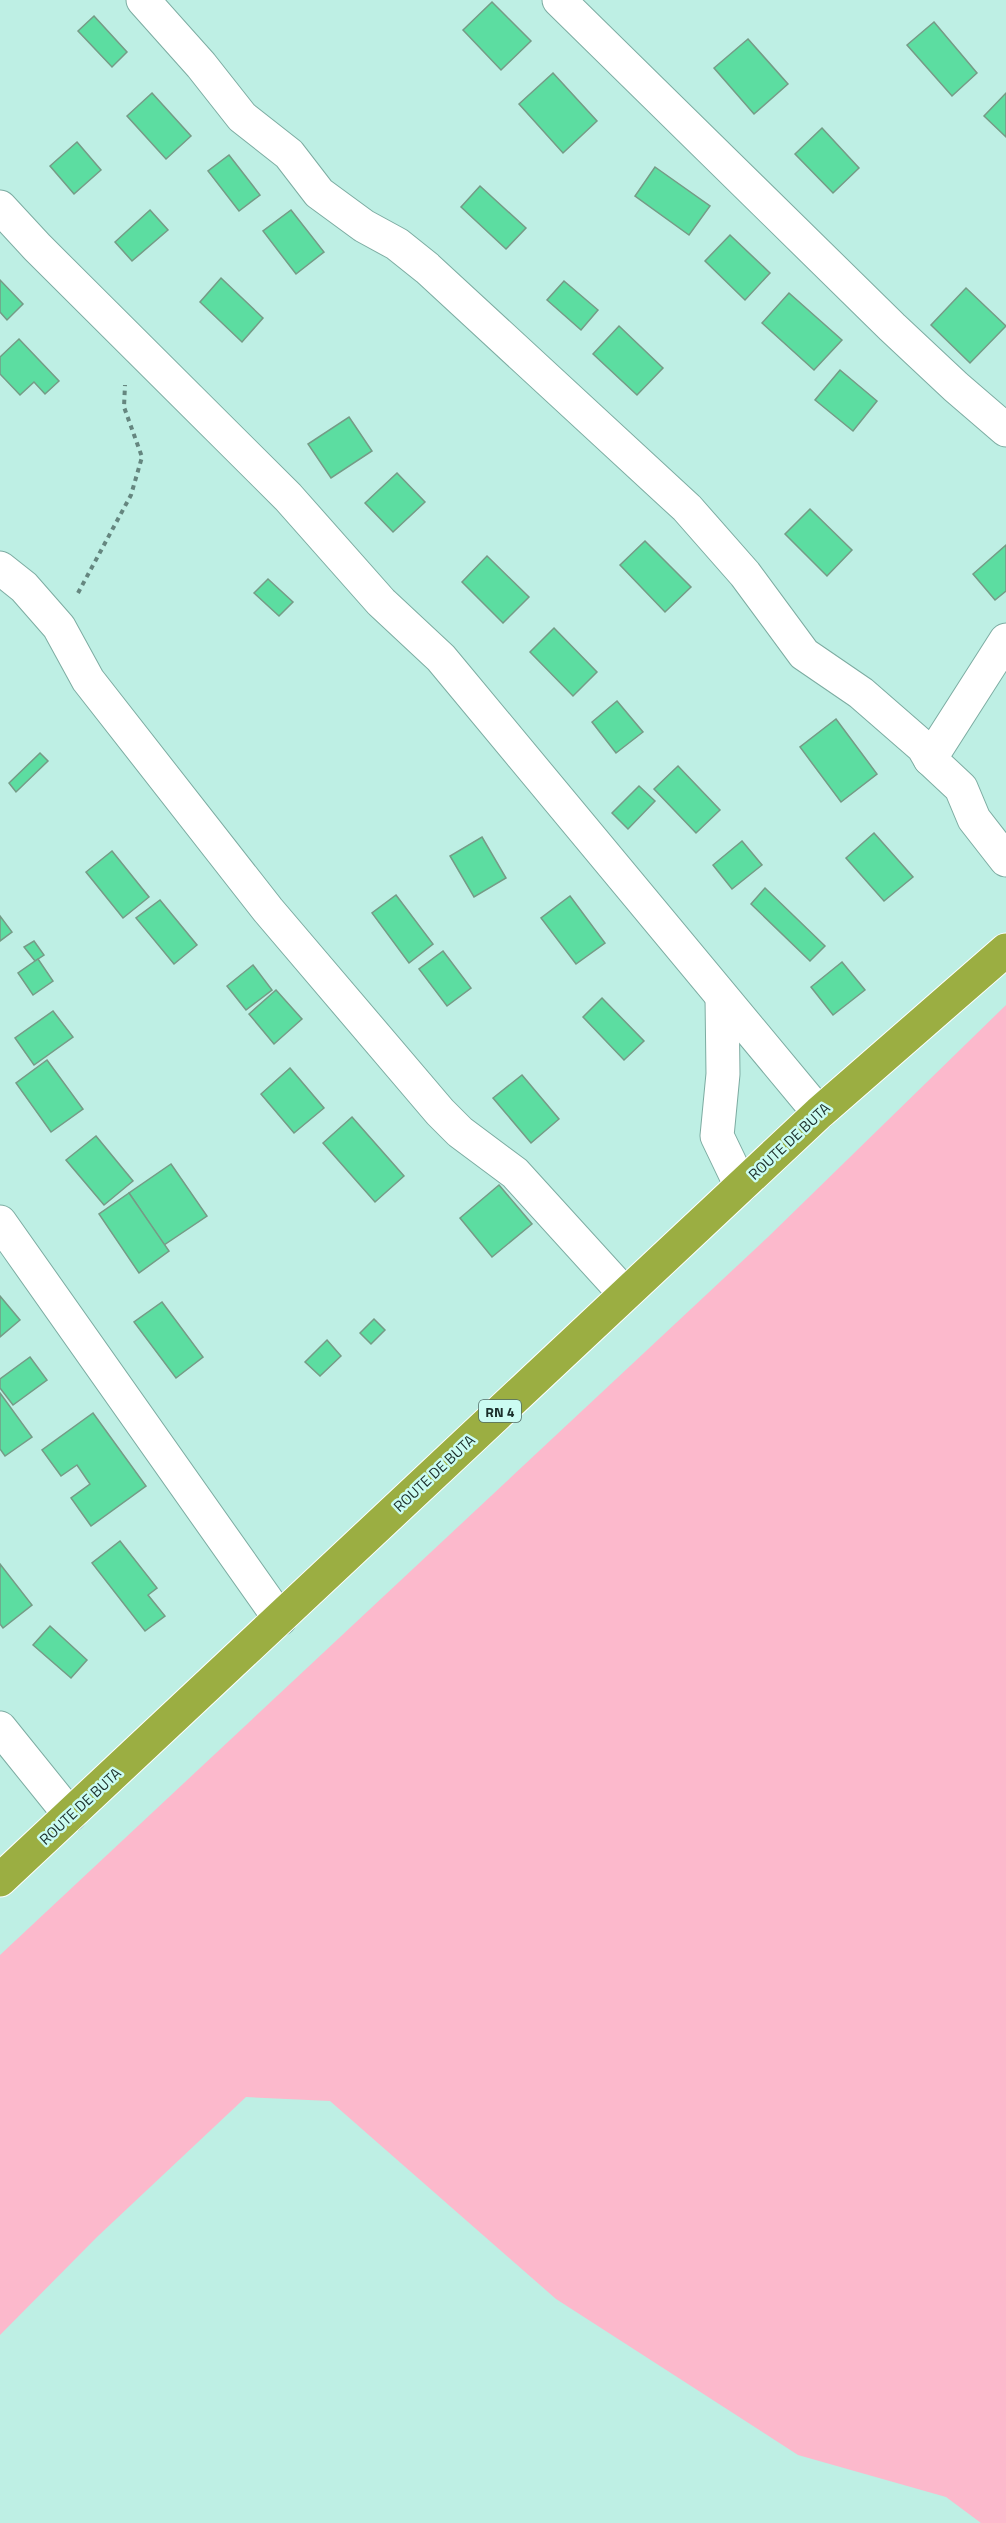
<svg xmlns="http://www.w3.org/2000/svg" width="1006" height="2523" viewBox="0 0 1006 2523" font-family="'Titillium Web',sans-serif">
	<style>
		.green { fill: #fcb9cc }
		.building { fill: #5cdda1; stroke: #759b86; stroke-width: 1.5 }
		.lines { fill: none; stroke-linecap: round; stroke-linejoin: round }
		.minor-casing { stroke: #7daca2; stroke-width: 35 }
		.trunk-casing { stroke: #fff; stroke-width: 35 }
		.path { stroke: #65867f; stroke-width: 4; stroke-dasharray: 4.5 4.5; stroke-linecap: butt }
		.minor { stroke: #fff; stroke-width: 33 }
		.trunk { stroke: #9bae42; stroke-width: 33 }
		.labels { text-anchor: middle; dominant-baseline: central; stroke-width: 5; stroke-linejoin: round; paint-order: stroke }
		.shield { fill: #cbfcf2; stroke: #506c67; stroke-width: 1.5 }
		.shield-label { font-size: 14px; font-weight: bold; fill: #1b2f2b }
		.street-label { font-size: 15px; fill: #1b2f2b; stroke: #cbfcf2 }
	</style>
	<rect width="100%" height="100%" fill="#beefe4"/>
	<polygon class="green" points="1006,1005 1006,2523 981,2523 946,2497 798,2455 556,2299 330,2101 246,2097 97,2237 0,2335 0,1955 768,1237"/>
	<g class="building">
		<polygon points="492,2 531,41 501,70 463,30"/>
		<polygon points="94,16 127,52 112,67 78,31"/>
		<polygon points="934,22 977,73 952,96 907,45"/>
		<polygon points="748,39 788,84 754,114 714,68"/>
		<polygon points="553,73 597,121 563,153 519,104"/>
		<polygon points="152,93 191,136 166,159 127,116"/>
		<polygon points="1006,93 1006,137 984,116"/>
		<polygon points="822,128 859,168 833,193 795,154"/>
		<polygon points="77,142 101,170 74,194 50,166"/>
		<polygon points="229,155 260,195 239,211 208,171"/>
		<polygon points="655,167 710,206 689,235 635,196"/>
		<polygon points="480,186 526,228 506,249 461,207"/>
		<polygon points="150,210 168,230 132,261 115,242"/>
		<polygon points="291,210 324,252 296,274 263,231"/>
		<polygon points="730,235 770,273 745,300 705,261"/>
		<polygon points="221,278 263,318 242,342 200,302"/>
		<polygon points="0,280 23,304 7,320 0,312"/>
		<polygon points="564,281 598,310 581,330 547,300"/>
		<polygon points="966,288 1006,326 970,363 931,325"/>
		<polygon points="789,293 842,340 814,370 762,323"/>
		<polygon points="619,326 663,368 637,395 593,354"/>
		<polygon points="19,339 59,381 45,394 34,382 20,395 0,374 0,357"/>
		<polygon points="840,370 877,401 853,431 815,400"/>
		<polygon points="349,417 372,451 331,478 308,444"/>
		<polygon points="397,473 425,502 393,532 365,503"/>
		<polygon points="810,509 852,550 827,576 785,534"/>
		<polygon points="645,541 691,587 665,612 620,565"/>
		<polygon points="1006,545 1006,591 995,600 973,574"/>
		<polygon points="487,556 529,597 503,623 462,582"/>
		<polygon points="268,579 293,602 279,616 254,593"/>
		<polygon points="554,628 597,672 573,696 530,652"/>
		<polygon points="617,701 643,732 616,753 592,722"/>
		<polygon points="836,719 877,774 841,802 800,747"/>
		<polygon points="40,753 48,761 16,792 9,783"/>
		<polygon points="678,766 720,810 696,833 654,789"/>
		<polygon points="639,786 655,801 628,829 612,813"/>
		<polygon points="874,833 913,877 884,901 846,858"/>
		<polygon points="482,837 506,878 474,897 450,856"/>
		<polygon points="742,841 762,865 732,889 713,865"/>
		<polygon points="112,851 149,897 123,918 86,872"/>
		<polygon points="765,888 825,946 810,961 751,904"/>
		<polygon points="396,895 433,944 409,963 372,913"/>
		<polygon points="570,896 605,943 576,964 541,918"/>
		<polygon points="160,900 197,945 174,964 136,918"/>
		<polygon points="0,916 12,932 0,941"/>
		<polygon points="34,941 44,955 35,961 24,947"/>
		<polygon points="443,951 471,988 447,1006 419,969"/>
		<polygon points="38,959 53,981 33,995 18,973"/>
		<polygon points="842,962 865,990 833,1015 811,987"/>
		<polygon points="253,965 272,990 246,1010 227,986"/>
		<polygon points="276,990 302,1019 274,1044 249,1014"/>
		<polygon points="602,998 644,1041 624,1060 583,1017"/>
		<polygon points="53,1011 73,1037 34,1065 15,1038"/>
		<polygon points="47,1060 83,1109 51,1132 16,1083"/>
		<polygon points="290,1068 324,1108 294,1133 261,1094"/>
		<polygon points="522,1075 559,1119 531,1143 493,1098"/>
		<polygon points="352,1117 404,1176 375,1202 323,1143"/>
		<polygon points="96,1136 133,1181 104,1205 66,1160"/>
		<polygon points="171,1164 207,1216 164,1245 129,1193"/>
		<polygon points="499,1185 532,1224 492,1257 460,1218"/>
		<polygon points="129,1193 169,1251 139,1273 99,1214"/>
		<polygon points="0,1296 20,1320 0,1337"/>
		<polygon points="162,1302 203,1357 176,1378 134,1322"/>
		<polygon points="374,1319 385,1330 371,1344 360,1333"/>
		<polygon points="327,1340 341,1356 320,1376 305,1362"/>
		<polygon points="30,1357 47,1380 13,1405 0,1388 0,1379"/>
		<polygon points="0,1393 32,1437 5,1456 0,1449"/>
		<polygon points="93,1413 146,1486 91,1526 71,1498 90,1484 77,1465 61,1476 42,1450"/>
		<polygon points="120,1541 157,1588 148,1595 165,1616 145,1631 92,1563"/>
		<polygon points="0,1564 32,1605 3,1628 0,1624"/>
		<polygon points="50,1626 87,1660 71,1678 33,1645"/>
	</g>
	<g class="lines">
		<defs>
			<g id="minor">
				<polyline points="143,0 201,65 242,117 289,154 319,193 364,226 397,244 427,268 687,508 745,574 804,654 861,693 923,747 930,759 961,788 974,819 1006,860"/>
				<polyline points="559,0 892,327 956,387 1006,430"/>
				<polyline points="0,207 37,247 288,497 381,602 441,658 819,1113"/>
				<polyline points="0,568 24,587 59,627 88,680 268,910 440,1112 460,1132 515,1173 625,1294"/>
				<polyline points="930,759 1006,640"/>
				<polyline points="722,997 723,1074 717,1136 741,1186"/>
				<polyline points="0,1222 280,1619"/>
				<polyline points="0,1728 70,1815"/>
			</g>
			<polyline id="trunk" points="0,1880 819,1113 1006,950"/>
		</defs>
		<use href="#minor" class="minor-casing"/>
		<use href="#trunk" class="trunk-casing"/>
		<polyline class="path" points="78,593 131,495 142,457 124,407 125,385"/>
		<use href="#minor" class="minor"/>
		<use href="#trunk" class="trunk"/>
	</g>
	<g class="labels">
		<rect class="shield" x="479" y="1400" width="42" height="22" rx="4.5"/>
		<g class="shield-label">
			<text x="500" y="1411">RN 4</text>
		</g>
		<g class="street-label">
			<text transform="translate(789 1141) rotate(-43)">ROUTE DE BUTA</text>
			<text transform="translate(434 1473) rotate(-43)">ROUTE DE BUTA</text>
			<text transform="translate(80 1806) rotate(-43)">ROUTE DE BUTA</text>
		</g>
	</g>
</svg>
